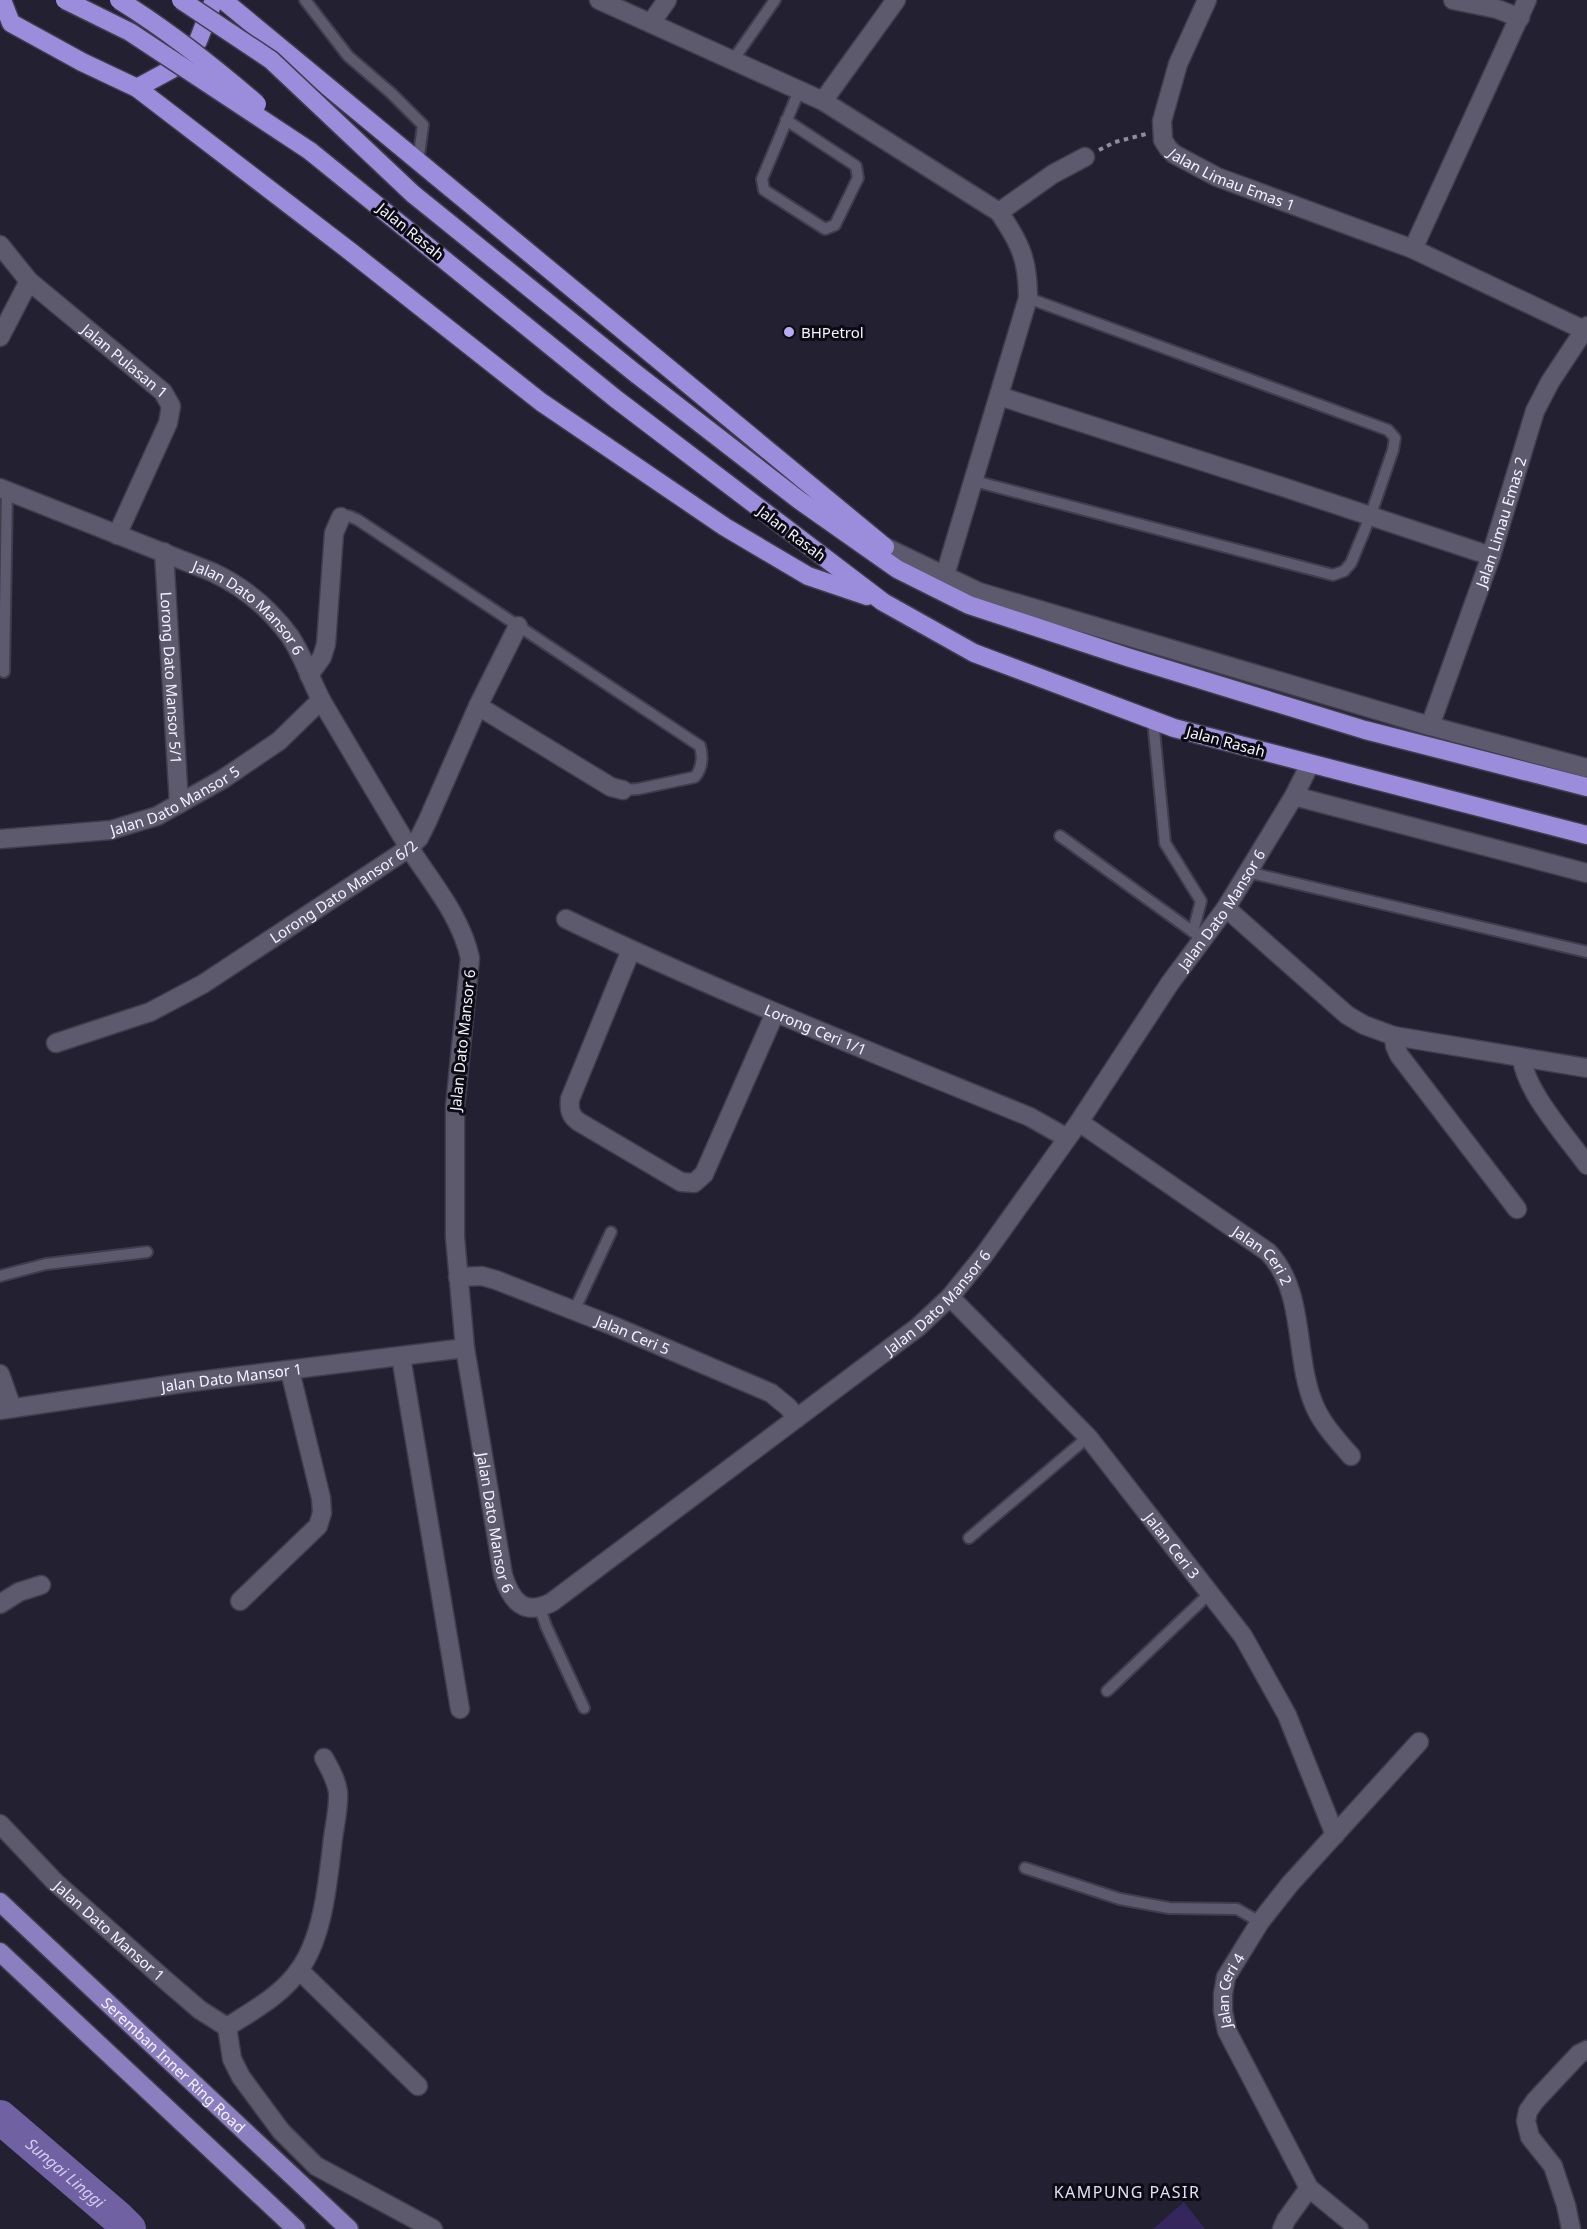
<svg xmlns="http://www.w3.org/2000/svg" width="1587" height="2229" viewBox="0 0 1587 2229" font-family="'Noto Sans',sans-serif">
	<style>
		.green { fill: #35265e }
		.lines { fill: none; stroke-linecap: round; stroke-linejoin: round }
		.river { stroke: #6f61a2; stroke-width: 34 }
		.service-casing { stroke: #403d4c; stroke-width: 14 }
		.minor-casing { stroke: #403d4c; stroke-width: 21 }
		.primary-casing { stroke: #403d4c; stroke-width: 21 }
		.trunk-casing { stroke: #403d4c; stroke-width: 21 }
		.path { stroke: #8f8d9c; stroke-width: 4; stroke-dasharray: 4.5 4.5; stroke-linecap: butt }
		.service { stroke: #5d5a6e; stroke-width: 10 }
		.minor { stroke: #5d5a6e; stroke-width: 18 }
		.primary { stroke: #8c7fc0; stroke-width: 18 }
		.trunk { stroke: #9c8cdc; stroke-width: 18 }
		.trunk-bridge-casing { stroke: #403d4c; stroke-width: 21; stroke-linecap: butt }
		.trunk-bridge { stroke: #9c8cdc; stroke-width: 18 }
		.poi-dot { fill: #b9abf7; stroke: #0c0b13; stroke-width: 2 }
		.labels { text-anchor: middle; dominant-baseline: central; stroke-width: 6; stroke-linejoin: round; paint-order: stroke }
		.street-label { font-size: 15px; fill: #f4f3ff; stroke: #0c0b13 }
		.poi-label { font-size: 15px; fill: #f4f3ff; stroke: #0c0b13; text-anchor: start }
		.water-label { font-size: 16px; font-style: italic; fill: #d1cbf0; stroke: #0c0b13 }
		.neighbourhood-label { font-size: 16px; letter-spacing: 1.5px; fill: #e3e0f7; stroke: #0c0b13 }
	</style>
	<rect width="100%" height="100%" fill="#232031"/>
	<polygon class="green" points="1184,2202 1205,2229 1153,2229"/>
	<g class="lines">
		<path class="river" id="s1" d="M0,2117l118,101 11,11"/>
		<defs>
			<g id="service">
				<polyline points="305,0 348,56 391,93 423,125 418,162"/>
				<polyline points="733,60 775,0"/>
				<polyline points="786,120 856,166 858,178 835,225 825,229 764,190 762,179 799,91"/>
				<polyline points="974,481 1333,575 1344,571 1351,563 1370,517 1393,450 1395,438 1388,430 1028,298"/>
				<path d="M341,517l8,-1 9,4 342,226c3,11 3,21 -5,31l-57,12 -15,1"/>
				<polyline points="4,672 7,491"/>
				<polyline points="1153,720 1165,843 1201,901 1193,932"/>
				<polyline points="1060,836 1196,934"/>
				<polyline points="1247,872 1587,952"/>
				<polyline points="0,1276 46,1264 147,1252"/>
				<polyline points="574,1311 611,1232"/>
				<polyline points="969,1538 1088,1437"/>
				<polyline points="540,1608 546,1626 584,1708"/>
				<polyline points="1107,1691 1210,1593"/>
				<polyline points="1025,1868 1120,1899 1169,1908 1237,1909 1260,1922"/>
			</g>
			<g id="minor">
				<path d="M599,0l224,101 176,111c21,31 29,47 29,86l-83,277"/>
				<path id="s2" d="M1207,0l-29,64 -16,57 1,19 5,8 6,6 43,23 196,72 171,81"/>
				<polyline points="1453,0 1497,9 1520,18"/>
				<polyline points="651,23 667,0"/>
				<polyline points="823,101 896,0"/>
				<polyline points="999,212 1053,174 1085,157"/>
				<path id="s3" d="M0,245l29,36 134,111 8,14 -3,17 -51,112"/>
				<polyline points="1413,249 1527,0"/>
				<polyline points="0,337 29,281"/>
				<polyline points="999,396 1283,487 1491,556"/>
				<path id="s4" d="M0,488l212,84c30,14 57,36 77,63 15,21 22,48 35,70 28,47 56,95 84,141 23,36 53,70 62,112l-15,149v130l10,111 38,227c8,26 21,42 49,27l366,-275 32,-30 34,-42 95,-133 91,-139 56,-75 68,-112 16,-32"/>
				<polyline points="883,546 979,592 1430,726 1587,768"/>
				<path id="s5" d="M164,552l15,252"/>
				<polyline points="309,675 322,657 326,644 334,533 341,517"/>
				<polyline points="478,706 611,787 623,790"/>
				<path id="s6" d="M1430,726l61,-170 44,-145 15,-29 37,-56"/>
				<polyline points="1294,796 1587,873"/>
				<path id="s7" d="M0,839l111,-9 46,-14 66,-37 56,-38 42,-41"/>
				<polyline points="1226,908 1347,1015 1364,1025 1394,1036 1587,1068"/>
				<path id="s8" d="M566,919c152,73 308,134 464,198l37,21"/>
				<path d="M631,950l-61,149c-1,10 0,17 9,23l102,60 13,1 10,-9 71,-161"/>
				<polyline points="1394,1036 1395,1046 1399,1055 1517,1209"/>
				<path id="s9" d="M56,1043l94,-31 53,-28 206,-136 10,-10 8,-16 51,-116 40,-80"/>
				<path d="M1522,1058c3,33 45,79 65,107"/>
				<path id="s10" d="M1079,1122l189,130c39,41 25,106 47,155 8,18 23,34 36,49"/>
				<path id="s11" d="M458,1277l24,-1 14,4 120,47 155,66 17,14 9,11"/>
				<path id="s12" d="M950,1297l138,140 155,199 44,79 48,120"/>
				<polyline points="401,1357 460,1709"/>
				<polyline points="0,1374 12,1408"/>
				<path id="s13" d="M0,1410l183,-27 282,-35"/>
				<polyline points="240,1601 318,1526 322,1513 321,1498 290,1371"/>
				<polyline points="0,1604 19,1592 41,1585"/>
				<path id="s14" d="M0,1824l55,58 109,97 36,31 27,17"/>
				<polyline points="299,1970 418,2086"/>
				<path d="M227,2027c25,-16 55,-32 72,-57 25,-34 29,-91 34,-132 2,-15 6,-31 5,-46 -2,-13 -8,-23 -14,-34"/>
				<polyline points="227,2027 232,2059 241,2077 281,2131 316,2166 433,2229"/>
				<polyline points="1282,2229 1286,2220 1309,2188"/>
				<path id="s15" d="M1359,2229l-50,-41 -82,-157 -4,-20v-17l3,-17 34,-55 30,-38 129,-142"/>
				<polyline points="1571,2229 1566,2205 1553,2166 1530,2137 1526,2121 1528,2111 1535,2101 1579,2054 1587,2050"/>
			</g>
			<g id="primary">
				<path id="s16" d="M0,1902l349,327"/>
				<polyline points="0,1952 296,2229"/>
			</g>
			<g id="trunk">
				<polyline points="2,0 11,23 82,62 137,88 351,252 541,402 725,527 808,576 867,596"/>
				<polyline points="223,0 885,547"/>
				<polyline points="137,88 172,69 198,41 214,0"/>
				<polyline points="310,151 616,399 883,602 974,653 1174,728 1587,835"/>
				<polyline points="413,194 635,373 799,500 897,569 969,605 1127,657 1365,730 1587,787"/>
			</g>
		</defs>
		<use href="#service" class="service-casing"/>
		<use href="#minor" class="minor-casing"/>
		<use href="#primary" class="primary-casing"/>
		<use href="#trunk" class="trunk-casing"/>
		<polyline class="path" points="1099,150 1115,142 1146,134"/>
		<use href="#service" class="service"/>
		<use href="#minor" class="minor"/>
		<use href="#primary" class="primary"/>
		<use href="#trunk" class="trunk"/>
		<defs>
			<g id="trunk-bridge">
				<polyline points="65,0 130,32 310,151"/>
				<path d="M119,0c50,31 94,66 138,104"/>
				<polyline points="181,0 271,60 413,194"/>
			</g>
		</defs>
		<use href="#trunk-bridge" class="trunk-bridge-casing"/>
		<use href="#trunk-bridge" class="trunk-bridge"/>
	</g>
	<circle class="poi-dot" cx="789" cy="332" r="6"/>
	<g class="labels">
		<g class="street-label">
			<text stroke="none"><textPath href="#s2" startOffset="230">Jalan Limau Emas 1</textPath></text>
			<text transform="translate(411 231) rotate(39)">Jalan Rasah</text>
			<text stroke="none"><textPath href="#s3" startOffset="171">Jalan Pulasan 1</textPath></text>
			<text stroke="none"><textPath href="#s6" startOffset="216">Jalan Limau Emas 2</textPath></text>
			<text transform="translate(792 533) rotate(37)">Jalan Rasah</text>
			<text stroke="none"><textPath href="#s4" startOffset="279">Jalan Dato Mansor 6</textPath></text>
			<text stroke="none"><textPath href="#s5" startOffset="126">Lorong Dato Mansor 5/1</textPath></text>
			<text transform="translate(1226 741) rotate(15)">Jalan Rasah</text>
			<text stroke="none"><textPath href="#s7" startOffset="182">Jalan Dato Mansor 5</textPath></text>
			<text stroke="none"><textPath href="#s9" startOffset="327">Lorong Dato Mansor 6/2</textPath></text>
			<text stroke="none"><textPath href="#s4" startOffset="2364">Jalan Dato Mansor 6</textPath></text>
			<text stroke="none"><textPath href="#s8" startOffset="273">Lorong Ceri 1/1</textPath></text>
			<text transform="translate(462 1040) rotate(-84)">Jalan Dato Mansor 6</text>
			<text stroke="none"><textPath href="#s10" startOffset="228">Jalan Ceri 2</textPath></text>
			<text stroke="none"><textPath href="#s4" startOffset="1878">Jalan Dato Mansor 6</textPath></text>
			<text stroke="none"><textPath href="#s11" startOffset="186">Jalan Ceri 5</textPath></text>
			<text stroke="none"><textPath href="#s13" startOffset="234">Jalan Dato Mansor 1</textPath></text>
			<text stroke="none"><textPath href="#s4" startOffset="1268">Jalan Dato Mansor 6</textPath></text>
			<text stroke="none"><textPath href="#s12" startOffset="334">Jalan Ceri 3</textPath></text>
			<text stroke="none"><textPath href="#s14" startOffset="153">Jalan Dato Mansor 1</textPath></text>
			<text stroke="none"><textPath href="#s15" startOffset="284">Jalan Ceri 4</textPath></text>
			<text stroke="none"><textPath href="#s16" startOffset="238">Seremban Inner Ring Road</textPath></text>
		</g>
		<g class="poi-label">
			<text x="801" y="332">BHPetrol</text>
		</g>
		<g class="water-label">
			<text stroke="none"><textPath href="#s1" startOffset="86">Sungai Linggi</textPath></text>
		</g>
		<g class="neighbourhood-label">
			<text x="1127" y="2192">KAMPUNG PASIR</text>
		</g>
	</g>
</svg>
